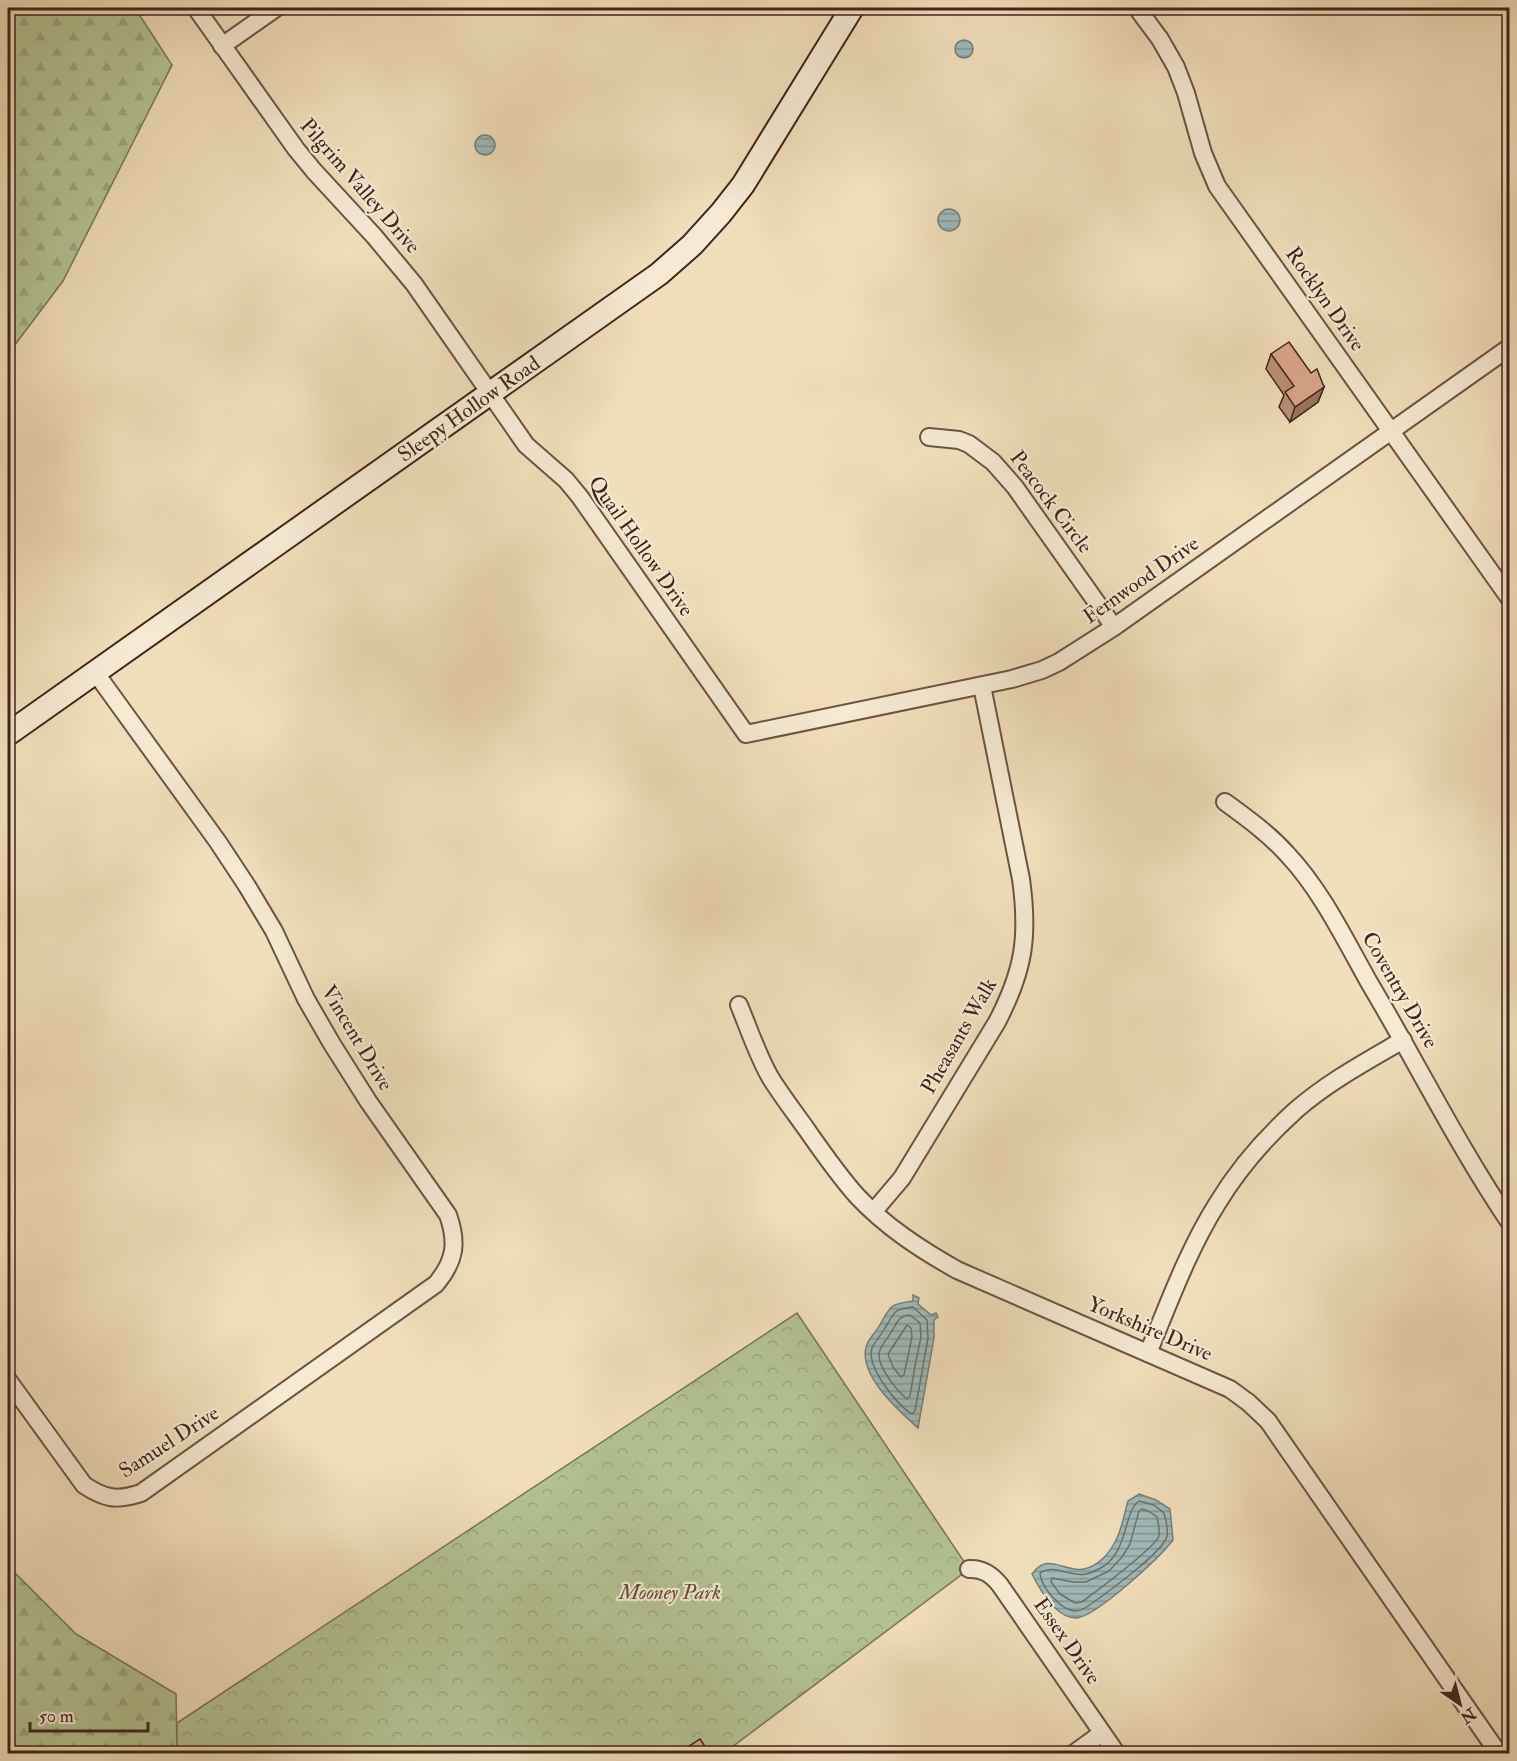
<svg xmlns="http://www.w3.org/2000/svg" width="1517" height="1761" viewBox="0 0 1517 1761" font-family="'IM FELL Double Pica',serif">
	<style>
		.forest { fill: url(#forest-firs); stroke: #7a7458; stroke-width: 1.5 }
		.park { fill: url(#park-crowns); stroke: #7a7458; stroke-width: 1.5 }
		.water { fill: url(#water-rules); stroke: #787e7a; stroke-width: 1.5 }
		.lines { fill: none; stroke-linecap: round; stroke-linejoin: round }
		.shore { stroke: #6f706a; stroke-width: 1.5 }
		.street-casing { stroke: #6c5443; stroke-width: 20 }
		.secondary-casing { stroke: #40251b; stroke-width: 26 }
		.path { stroke: #40251b; stroke-width: 3; stroke-dasharray: 4.5 3; stroke-linecap: butt }
		.street { stroke: #f6ead3; stroke-width: 16 }
		.secondary { stroke: #f6ead3; stroke-width: 22 }
		.wall { fill: #bc9077; stroke: #40251b; stroke-width: 1.5 }
		.shaded-wall { fill: #997561; stroke: #40251b; stroke-width: 1.5 }
		.building { fill: #dba78a; stroke: #40251b; stroke-width: 1.5 }
		.labels { text-anchor: middle; dominant-baseline: central; stroke-width: 4.5; stroke-linejoin: round; paint-order: stroke }
		.street-label { font-size: 21px; fill: #40251b; stroke: #f6ead3 }
		.park-label { font-size: 21px; font-style: italic; fill: #5d4c39; stroke: #f6ead3 }
	</style>
	<defs>
		<pattern id="forest-firs" width="22" height="20" patternUnits="userSpaceOnUse" patternTransform="scale(1.5)"><rect width="22" height="20" fill="#b4c394"/><path d="M5 1l3.5 6h-7zM16 11l3.5 6h-7z" fill="#9ca77f"/></pattern>
		<pattern id="park-crowns" width="20" height="18" patternUnits="userSpaceOnUse" patternTransform="scale(1.5)"><rect width="20" height="18" fill="#b4c394"/><path d="M2 6a3 3 0 1 1 6 0M12 15a3 3 0 1 1 6 0" fill="none" stroke="#9ca77f"/></pattern>
		<pattern id="water-rules" width="6" height="5" patternUnits="userSpaceOnUse" patternTransform="scale(1.5)"><rect width="6" height="5" fill="#9ebab9"/><path d="M0 2.5h6" fill="none" stroke="#829796"/></pattern>
	</defs>
	<rect width="100%" height="100%" fill="#f1dfbb"/>
	<filter id="stains"><feTurbulence type="fractalNoise" baseFrequency=".00333" numOctaves="4"/><feColorMatrix values="0 0 0 0 .2 0 0 0 0 .09 0 0 0 0 .02 0 0 0 .5 -.17"/></filter>
	<radialGradient id="worn" r=".72"><stop offset=".6" stop-color="#630" stop-opacity="0"/><stop offset="1" stop-color="#630" stop-opacity=".3"/></radialGradient>
	<g class="forest">
		<polygon points="8,8 135,8 172,65 63,281 8,354"/>
		<polygon points="8,1566 76,1634 176,1694 177,1753 8,1753"/>
	</g>
	<polygon class="park" points="797,1313 969,1569 724,1753 177,1753 177,1723"/>
	<g class="water">
		<circle cx="964" cy="49" r="9"/>
		<circle cx="485" cy="145" r="10"/>
		<circle cx="949" cy="220" r="11"/>
		<path d="M913,1295l6,3 -1,6 13,11 5,-2 2,4 -4,3v18l-16,90c-19,-17 -59,-52 -52,-81 2,-8 11,-16 15,-24 10,-18 10,-19 32,-22z"/>
		<path d="M1139,1494l17,6 14,9 3,31c-13,17 -77,77 -97,78 -20,0 -36,-28 -44,-44 16,-23 32,-1 52,-5 14,-3 25,-15 31,-27 7,-12 9,-28 13,-41z"/>
	</g>
	<g class="lines">
		<g class="shore">
			<path d="M913,1307l14,13 1,18 -13,73 -3,3c-15,-9 -46,-47 -40,-66 3,-7 10,-14 13,-20 10,-15 7,-19 28,-21z"/>
			<path d="M910,1315l10,8 1,14 -6,29 -5,30 -3,3c-10,-8 -33,-36 -27,-49 3,-8 10,-14 13,-21 5,-8 6,-13 17,-14z"/>
			<polygon points="907,1325 911,1328 912,1337 904,1375 901,1377 893,1367 888,1354"/>
			<path d="M1139,1501l15,4 10,8c2,7 4,16 3,23 -3,16 -67,62 -82,72 -1,1 -8,3 -9,3 -15,0 -35,-24 -36,-38 14,-10 31,5 46,1 6,-1 13,-5 18,-8 24,-16 20,-55 35,-65z"/>
			<path d="M1142,1509l8,3 7,5c1,5 3,14 2,19 -5,13 -64,56 -77,66l-7,1 -15,-9 -9,-12 1,-4 21,4h13l23,-11 13,-14 8,-13 9,-33z"/>
		</g>
		<defs>
			<g id="street">
				<polyline points="196,8 296,149 314,171 374,236 414,284 526,445 566,480 580,497 746,734 1012,679 1042,670 1059,662 1114,627 1510,347"/>
				<polyline points="1137,8 1160,39 1176,67 1186,93 1203,153 1217,186 1510,599"/>
				<polyline points="222,46 276,8"/>
				<polyline points="929,437 959,440 969,444 993,462 1015,487 1114,627"/>
				<path d="M1225,802c22,16 44,32 62,52 35,37 58,86 83,130 47,79 88,162 140,239"/>
				<path d="M739,1005c10,24 18,49 31,72 11,18 25,36 37,53 16,23 32,46 50,66 29,31 63,53 100,74l273,119 19,14 19,18 231,333"/>
				<path d="M874,1211l28,-33 95,-156c27,-52 32,-85 24,-143l-39,-193"/>
				<path d="M1148,1353c21,-50 40,-103 69,-149 21,-35 49,-67 79,-94 32,-28 71,-49 107,-70"/>
				<path d="M8,1380l76,105c21,14 33,16 57,8l295,-209c19,-23 22,-41 12,-69l-80,-114 -36,-57 -26,-45 -32,-68 -27,-45 -29,-44 -123,-170"/>
				<path d="M969,1569c14,-1 23,6 31,16l117,169"/>
				<polyline points="1073,1754 1102,1733"/>
			</g>
			<polyline id="secondary" points="8,734 659,274 692,245 721,213 743,185 852,8"/>
		</defs>
		<use href="#street" class="street-casing"/>
		<use href="#secondary" class="secondary-casing"/>
		<polyline class="path" points="8,637 8,638"/>
		<use href="#street" class="street"/>
		<use href="#secondary" class="secondary"/>
	</g>
	<polygon class="wall" points="1271,354 1311,373 1324,387 1318,402 1290,422 1279,407 1284,395 1266,369"/>
	<polygon class="shaded-wall" points="1324,387 1318,402 1290,422 1295,407"/>
	<g class="building">
		<polygon points="1289,342 1311,373 1317,369 1324,387 1295,407 1285,392 1294,386 1271,354"/>
		<polygon points="700,1739 708,1751 704,1754 678,1753"/>
	</g>
	<g class="labels">
		<g class="street-label">
			<text transform="translate(360 186) rotate(49)">Pilgrim Valley Drive</text>
			<text transform="translate(1325 299) rotate(55)">Rocklyn Drive</text>
			<text transform="translate(469 409) rotate(-35)">Sleepy Hollow Road</text>
			<text transform="translate(1051 502) rotate(53)">Peacock Circle</text>
			<text transform="translate(641 546) rotate(55)">Quail Hollow Drive</text>
			<text transform="translate(1141 580) rotate(-35)">Fernwood Drive</text>
			<text transform="translate(1400 990) rotate(60)">Coventry Drive</text>
			<text transform="translate(959 1036) rotate(-60)">Pheasants Walk</text>
			<text transform="translate(357 1038) rotate(59)">Vincent Drive</text>
			<text transform="translate(1150 1329) rotate(23)">Yorkshire Drive</text>
			<text transform="translate(169 1442) rotate(-33)">Samuel Drive</text>
			<text transform="translate(1067 1641) rotate(55)">Essex Drive</text>
		</g>
		<g class="park-label">
			<text x="670" y="1592">Mooney Park</text>
		</g>
	</g>
	<rect width="1517" height="1761" fill="none" stroke="#f1dfbb" stroke-width="30"/>
	<rect x="9" y="9" width="1499" height="1743" fill="none" stroke="#40251b" stroke-width="3"/>
	<rect x="15" y="15" width="1487" height="1731" fill="none" stroke="#40251b" stroke-width="1.5"/>
	<g transform="translate(1460 1704) rotate(145)" stroke="#f6ead3" stroke-width="4.5" paint-order="stroke">
	<path d="M0-4.5L10 22L0 15L-10 22Z" fill="#40251b"/>
	<text y="-9" font-size="16" font-weight="bold" text-anchor="middle" fill="#40251b">N</text>
	</g>
	<path d="M30 1722v9h118v-9" fill="none" stroke="#40251b" stroke-width="3"/>
	<text x="39" y="1722" font-size="18" fill="#40251b" stroke="#f6ead3" stroke-width="4.5" paint-order="stroke">50 m</text>
	<rect width="100%" height="100%" filter="url(#stains)"/>
	<rect width="100%" height="100%" fill="url(#worn)"/>
</svg>
